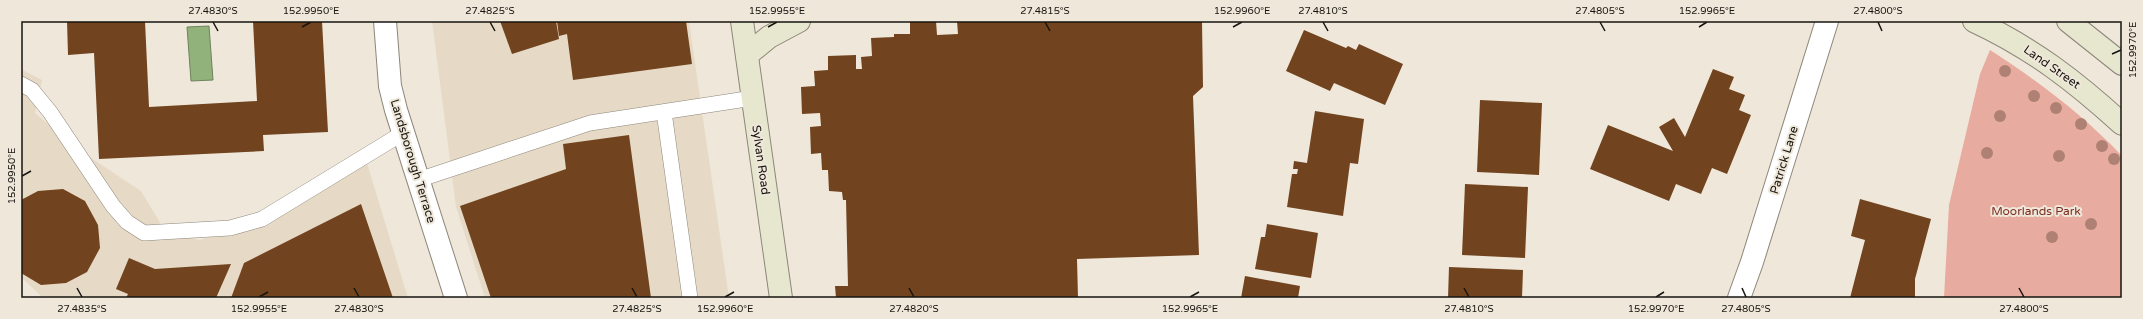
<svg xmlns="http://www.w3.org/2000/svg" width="2143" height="319" viewBox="0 0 2143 319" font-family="'Varela Round',sans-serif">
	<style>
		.built { fill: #e6dac6 }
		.green { fill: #e7ab9f }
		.water { fill: #92b27c; stroke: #6d835b }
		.building { fill: #71431e }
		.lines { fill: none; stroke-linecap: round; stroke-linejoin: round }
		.service-casing { stroke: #8d867a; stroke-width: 16 }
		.minor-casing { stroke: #8d867a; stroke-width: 24 }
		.secondary-casing { stroke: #8d867a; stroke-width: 24 }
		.service { stroke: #fff; stroke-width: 15 }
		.minor { stroke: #fff; stroke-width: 22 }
		.secondary { stroke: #e7e7d0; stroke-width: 22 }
		.tree { fill: #af8174 }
		.ticks { fill: none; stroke: #16140f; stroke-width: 1.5 }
		.labels { text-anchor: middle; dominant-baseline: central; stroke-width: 4; stroke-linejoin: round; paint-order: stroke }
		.street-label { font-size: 12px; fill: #16140f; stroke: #efe8da }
		.park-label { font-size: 12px; fill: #7b2d21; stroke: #efe8da }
		.neatline { fill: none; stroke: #16140f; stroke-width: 1.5 }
		.ticks-label { font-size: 10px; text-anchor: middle; fill: #16140f }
	</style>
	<rect width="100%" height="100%" fill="#efe8da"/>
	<g class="built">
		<polygon points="432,21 689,21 729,298 485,298 456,207"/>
		<polygon points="21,69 42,80 35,113 79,150 141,191 164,229 200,240 240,228 363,150 408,298 43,298 21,277"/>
	</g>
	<path class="green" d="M1990,50c48,31 92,64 132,106v142h-178l5,-93 31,-131z"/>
	<polygon class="water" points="209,26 213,80 191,81 187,27"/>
	<g class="building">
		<polygon points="67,21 145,21 149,107 257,101 253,21 322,21 328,132 263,135 264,151 99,159 94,53 68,55"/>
		<polygon points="500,21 556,21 559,39 512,54"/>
		<polygon points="557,21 686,21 692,64 573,80 567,34 559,36"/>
		<polygon points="910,21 936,21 937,35 958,34 957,21 1202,21 1203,87 1193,96 1199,255 1077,259 1078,298 836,298 835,286 848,286 846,200 843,200 842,192 829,191 828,170 822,170 821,153 811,154 810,127 821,126 820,113 802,114 801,87 815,86 814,71 828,70 828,56 856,55 856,69 862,69 861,57 872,56 871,38 894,37 894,34 910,34"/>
		<polygon points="1304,30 1346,48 1348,46 1356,50 1359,44 1403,64 1385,105 1334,83 1330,91 1286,71"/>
		<polygon points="1713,69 1734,77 1729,89 1745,95 1739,110 1751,115 1727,174 1712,168 1701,194 1676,184 1669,201 1590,169 1608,125 1673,151 1659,127 1674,118 1685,137"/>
		<polygon points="1480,100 1542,103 1539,175 1477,172"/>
		<polygon points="1315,111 1364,119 1358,164 1350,163 1343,216 1287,207 1292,174 1297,174 1298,169 1293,169 1294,161 1307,163"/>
		<polygon points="629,135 651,298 491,298 460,206 566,169 563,144"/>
		<polygon points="1465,184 1528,187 1525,258 1462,255"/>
		<polygon points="63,189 85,201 98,225 100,248 87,272 66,283 41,285 21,273 21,200 38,191"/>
		<polygon points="1860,199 1931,219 1915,279 1915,298 1850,298 1865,240 1851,236"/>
		<polygon points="361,204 393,298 231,298 244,263"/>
		<polygon points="1267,224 1318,233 1311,278 1255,269 1261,237 1265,237"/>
		<polygon points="129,258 155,269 231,264 216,298 126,298 128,294 116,289"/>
		<polygon points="1449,267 1523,270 1522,298 1448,298"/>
		<polygon points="1245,276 1300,286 1298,298 1241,298"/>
	</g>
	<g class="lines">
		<defs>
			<g id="service">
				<polyline points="21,84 32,90 50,112 113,206 127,222 144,233 230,228 262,219 403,133"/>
				<polyline points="664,112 690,298"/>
				<polyline points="418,180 590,123 753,98"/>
			</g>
			<g id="minor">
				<polyline points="385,21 390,86 396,110 456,298"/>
				<polyline points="1739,298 1752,262 1827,21"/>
			</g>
			<g id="secondary">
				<polyline points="742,21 781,298"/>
				<path d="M1974,21c58,27 101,60 148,103"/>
				<polyline points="2068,21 2122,64"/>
				<polyline points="747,55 769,37 799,21"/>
			</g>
		</defs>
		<use href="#service" class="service-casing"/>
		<use href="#minor" class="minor-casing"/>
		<use href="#secondary" class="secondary-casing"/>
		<use href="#service" class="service"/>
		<use href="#minor" class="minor"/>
		<use href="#secondary" class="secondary"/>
	</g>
	<g class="tree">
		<circle cx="2005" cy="71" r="6"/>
		<circle cx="2034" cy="96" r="6"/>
		<circle cx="2056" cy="108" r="6"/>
		<circle cx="2000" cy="116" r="6"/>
		<circle cx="2081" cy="124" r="6"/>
		<circle cx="2102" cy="146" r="6"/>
		<circle cx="1987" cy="153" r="6"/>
		<circle cx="2059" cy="156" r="6"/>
		<circle cx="2114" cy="159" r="6"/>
		<circle cx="2091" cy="224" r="6"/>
		<circle cx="2052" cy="237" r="6"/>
	</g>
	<path class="ticks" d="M213,22l5,9M490,22l5,9M1045,22l5,9M1323,22l5,9M1600,22l5,9M1878,22l4,9M302,27l9,-5M768,27l9,-5M1233,27l9,-5M1699,27l8,-5M2112,54l9,-4M22,176l9,-5M77,288l5,9M354,288l5,9M632,288l5,9M909,288l5,9M1464,288l5,9M1742,288l4,9M2019,288l5,9M259,297l9,-5M725,297l9,-5M1190,297l9,-5M1656,297l8,-5"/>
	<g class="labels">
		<g class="street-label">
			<text transform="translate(2052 67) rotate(35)">Land Street</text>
			<text transform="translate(761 160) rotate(82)">Sylvan Road</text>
			<text transform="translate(1784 160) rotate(-73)">Patrick Lane</text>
			<text transform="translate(413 161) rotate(73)">Landsborough Terrace</text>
		</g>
		<g class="park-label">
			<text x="2036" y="211">Moorlands Park</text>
		</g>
	</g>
	<rect width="2143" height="319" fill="none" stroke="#efe8da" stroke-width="44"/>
	<rect x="22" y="22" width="2099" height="275" class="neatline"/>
	<g class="ticks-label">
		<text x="213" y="14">27.4830°S</text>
		<text x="311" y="14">152.9950°E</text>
		<text x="490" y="14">27.4825°S</text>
		<text x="777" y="14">152.9955°E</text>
		<text x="1045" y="14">27.4815°S</text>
		<text x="1242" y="14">152.9960°E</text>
		<text x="1323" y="14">27.4810°S</text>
		<text x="1600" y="14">27.4805°S</text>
		<text x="1707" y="14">152.9965°E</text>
		<text x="1878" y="14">27.4800°S</text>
		<text transform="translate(2132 50) rotate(-90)" y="4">152.9970°E</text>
		<text transform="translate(11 176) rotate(-90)" y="4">152.9950°E</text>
		<text x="82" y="312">27.4835°S</text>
		<text x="259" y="312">152.9955°E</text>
		<text x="359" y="312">27.4830°S</text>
		<text x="637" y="312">27.4825°S</text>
		<text x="725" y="312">152.9960°E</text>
		<text x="914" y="312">27.4820°S</text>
		<text x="1190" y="312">152.9965°E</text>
		<text x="1469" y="312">27.4810°S</text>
		<text x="1656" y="312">152.9970°E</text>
		<text x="1746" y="312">27.4805°S</text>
		<text x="2024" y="312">27.4800°S</text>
	</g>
</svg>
